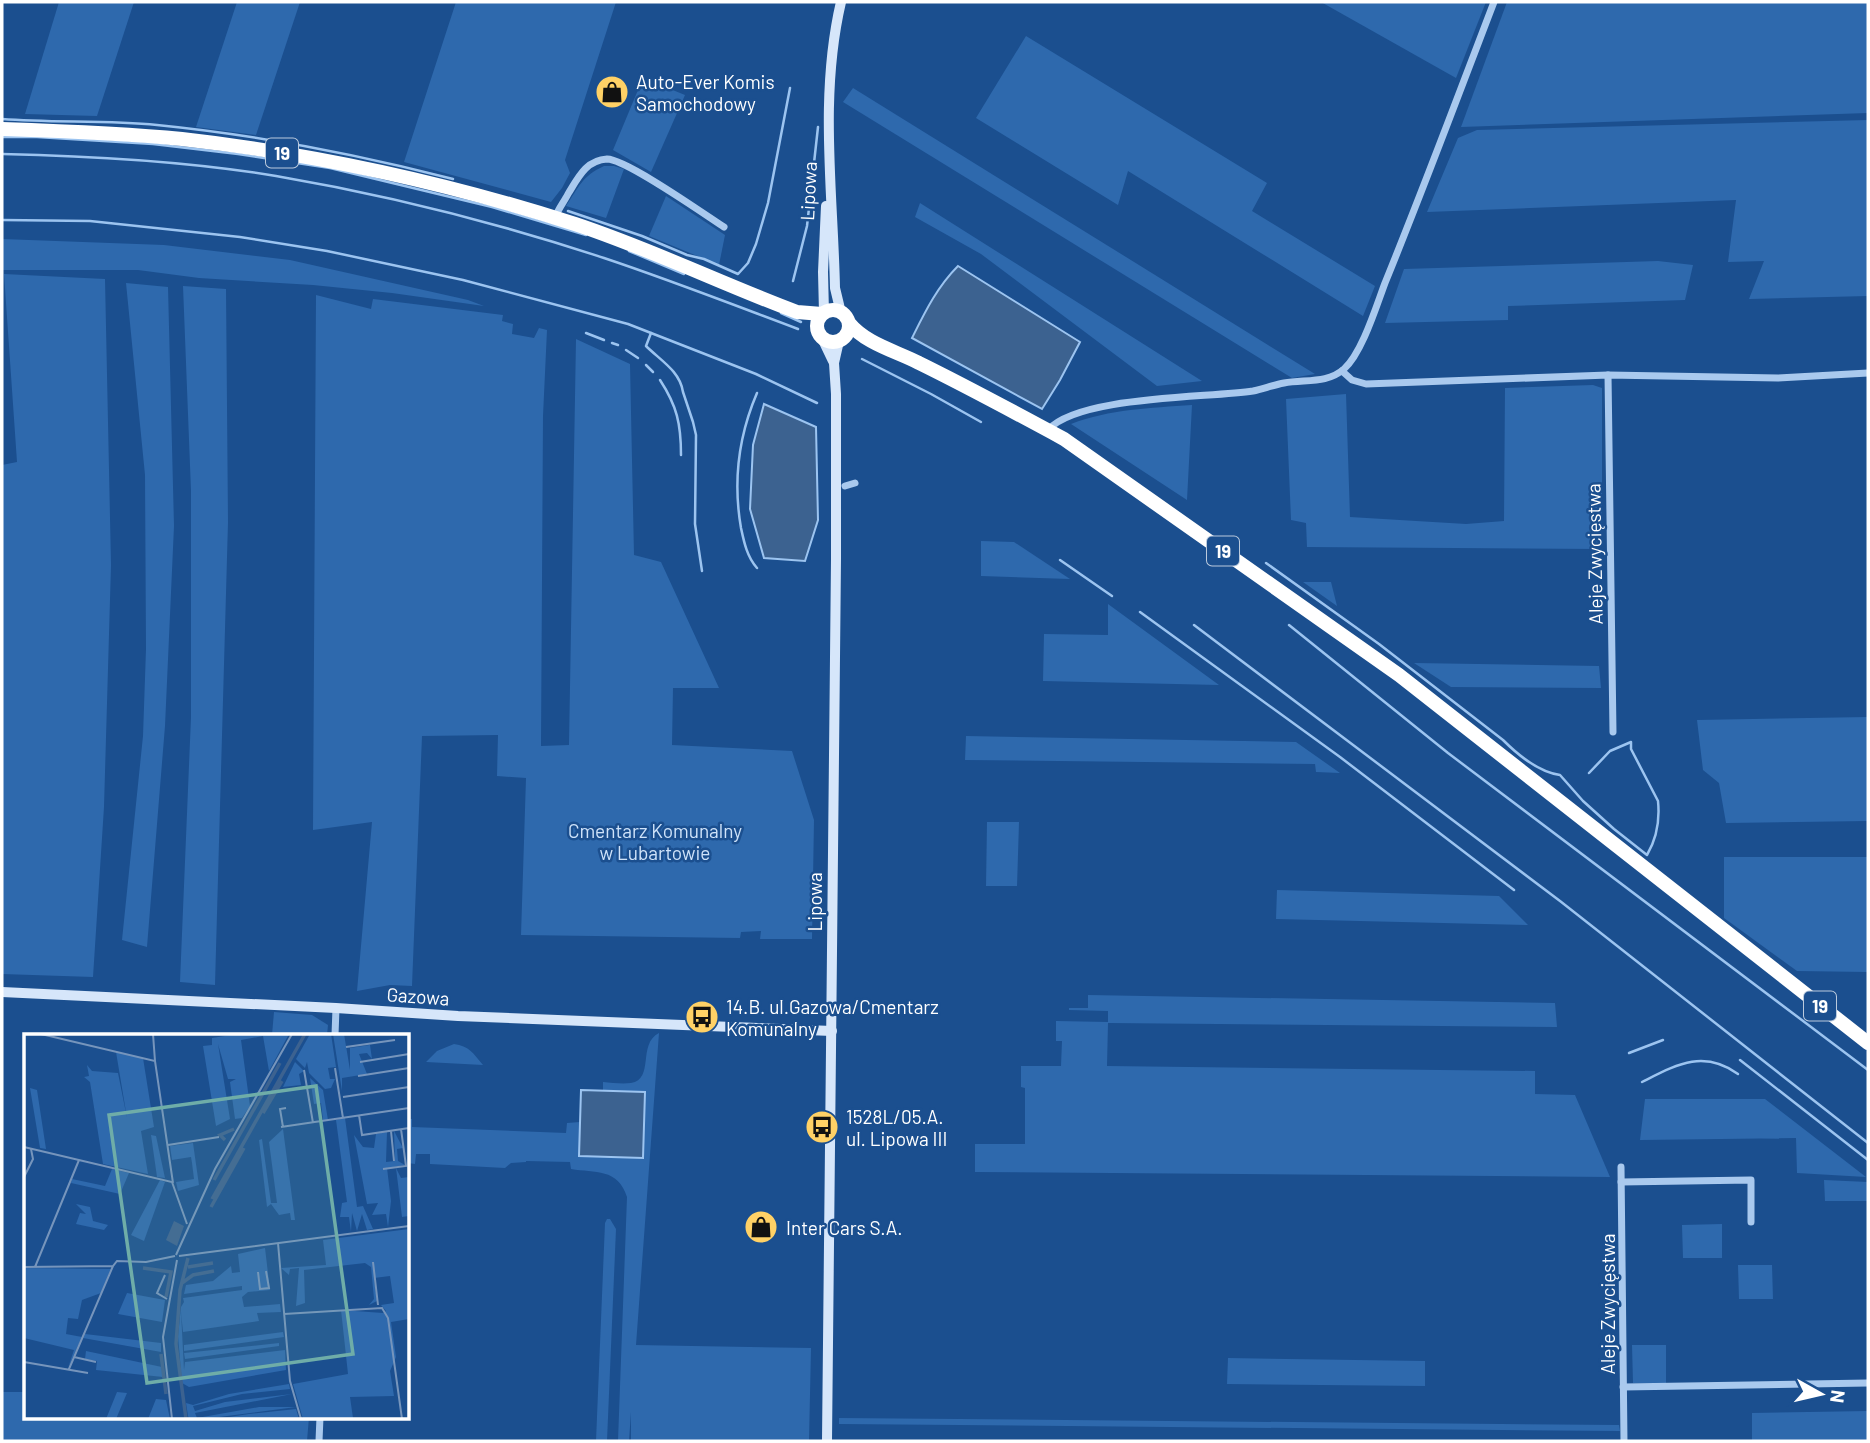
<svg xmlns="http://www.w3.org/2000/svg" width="1870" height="1443" viewBox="0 0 1870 1443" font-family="Barlow,sans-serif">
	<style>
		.green { fill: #2e69ad }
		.water { fill: #3c6290; stroke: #9cc4f0; stroke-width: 2 }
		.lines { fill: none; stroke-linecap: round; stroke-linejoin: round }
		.stream { stroke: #9cc4f0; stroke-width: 2.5 }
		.street { stroke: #a9c9ee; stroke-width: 7 }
		.secondary { stroke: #d6e6fa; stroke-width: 10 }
		.highway { stroke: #fff; stroke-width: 14 }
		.labels { text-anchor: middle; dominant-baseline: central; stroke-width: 5; stroke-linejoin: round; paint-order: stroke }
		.shield { fill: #1b4f8f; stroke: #bbcadd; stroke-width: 2 }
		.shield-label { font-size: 18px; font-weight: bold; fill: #fff }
		.poi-label { font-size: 19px; fill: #fff; stroke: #1b4f8f; text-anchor: start }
		.street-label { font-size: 19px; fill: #fff; stroke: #1b4f8f }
		.park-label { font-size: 19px; fill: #cfe3fa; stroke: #1b4f8f }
		.inset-river { fill: none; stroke: #3c6290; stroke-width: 3.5 }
		.inset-road { fill: none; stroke: #7695bc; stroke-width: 2 }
		.view { fill: #6fada8; fill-opacity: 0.15; stroke: #6fada8; stroke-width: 3.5 }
		.inset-edge { fill: none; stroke: #fff; stroke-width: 3.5 }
	</style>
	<rect width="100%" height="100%" fill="#1b4f8f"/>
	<g class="green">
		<polygon points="59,2 134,2 97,116 25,114"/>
		<polygon points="237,2 300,2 256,135 196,127"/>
		<polygon points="456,2 616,2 565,160 570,173 562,188 551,202 404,162"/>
		<polygon points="1321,2 1486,2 1456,78"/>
		<polygon points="1507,2 1868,2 1868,113 1461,127"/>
		<polygon points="1026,36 1267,183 1252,211 1375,286 1363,316 1128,171 1118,205 976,118"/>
		<polygon points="643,78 685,95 651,172 613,150"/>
		<polygon points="853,88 1315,374 1292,378 843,102"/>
		<polygon points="1868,120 1868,296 1749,299 1764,261 1728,262 1736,200 1427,212 1458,138 1477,130"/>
		<path d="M604,166h10l10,3 -18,49 -40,-12c13,-19 16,-30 38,-40z"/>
		<polygon points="666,196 725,235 719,265 649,236"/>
		<polygon points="920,203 1202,381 1157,386 981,254 915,217"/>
		<polygon points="2,239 164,245 290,260 468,300 484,306 392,293 313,285 199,278 138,270 2,270"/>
		<polygon points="1658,261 1693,265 1685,300 1508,306 1508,320 1385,323 1404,269"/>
		<polygon points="4,274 105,279 111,565 104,807 93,977 2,974 2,465 17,462"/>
		<polygon points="126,283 168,287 174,526 165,726 147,947 122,940 143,736 146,649 145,475"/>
		<polygon points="183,286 226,289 228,522 215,985 180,982 191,717 191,491"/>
		<polygon points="316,295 371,309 373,299 503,315 502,321 513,324 512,334 534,338 539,328 547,330 543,416 541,746 569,745 576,339 630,364 634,555 661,562 719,688 673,688 672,745 792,751 814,820 812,939 760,939 761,931 741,932 740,938 521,935 526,778 497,776 498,735 422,736 412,986 390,985 357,991 372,822 313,830"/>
		<polygon points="1593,385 1602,388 1602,524 1599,549 1307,547 1306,523 1291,520 1286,399 1346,394 1350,517 1466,524 1504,521 1505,388"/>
		<path d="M1192,405l-5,95 -116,-76c39,-15 79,-16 121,-19z"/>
		<polygon points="981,541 1014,542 1070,579 981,576"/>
		<polygon points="1303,582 1331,582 1337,606"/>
		<polygon points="1108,604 1219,685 1043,681 1044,634 1108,635"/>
		<polygon points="1414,663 1599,666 1601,688 1451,687"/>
		<polygon points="1868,717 1868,821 1726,823 1719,783 1703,770 1697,720"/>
		<polygon points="966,736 1296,742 1340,773 1316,772 1315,764 965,760"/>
		<polygon points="987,822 1019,822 1017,886 986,886"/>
		<polygon points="1724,857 1868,857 1868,972 1797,971 1724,918"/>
		<polygon points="1277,890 1499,896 1528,925 1276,919"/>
		<polygon points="1088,995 1555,1003 1557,1027 1108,1023 1107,1066 1535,1071 1535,1094 1575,1095 1610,1177 975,1172 975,1144 1025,1144 1025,1088 1021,1087 1021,1066 1061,1066 1062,1041 1056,1041 1056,1021 1108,1022 1108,1011 1069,1010 1069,1008 1088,1008"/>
		<polygon points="274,1012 312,1015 328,1025 327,1035 272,1035"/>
		<path d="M659,1033l-23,312 175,3 -2,93h-178v-29l-2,29h-11l9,-244c-9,-29 -32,-24 -56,-28l-1,-7 -44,-1v1l-15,1 -6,5 -75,-4v-10h-14l-1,10 -7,-1v-44h4v8l154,6 1,-10 13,-1 -1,34 66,-64 -42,-2v-8c9,1 20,2 28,1 24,-4 6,-39 28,-50z"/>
		<path d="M454,1044c15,2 19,9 29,21l-57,-3 11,-11z"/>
		<polygon points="1645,1099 1765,1099 1866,1177 1797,1173 1796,1138 1640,1140"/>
		<polygon points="1824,1180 1868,1182 1868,1201 1825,1201"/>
		<polygon points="607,1219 610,1219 616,1229 607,1441 596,1441 605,1223"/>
		<polygon points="1722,1224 1722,1258 1683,1258 1682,1225"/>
		<polygon points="1738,1265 1772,1265 1773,1299 1739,1299"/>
		<polygon points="1632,1345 1666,1345 1666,1383 1633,1383"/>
		<polygon points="1228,1358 1425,1361 1425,1386 1227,1384"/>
		<polygon points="2,1392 26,1392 26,1417 309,1417 307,1441 2,1441"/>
		<polygon points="1868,1411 1868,1441 1752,1441 1752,1413"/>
		<polygon points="839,1418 1619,1425 1620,1431 839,1424"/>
	</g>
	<g class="water">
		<path d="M958,266l122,76 -20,38 -18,29 -130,-71c13,-26 25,-51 46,-72z"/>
		<polygon points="764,404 816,427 818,520 805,561 764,558 750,509 753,445"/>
		<polygon points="581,1090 645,1092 643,1158 579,1156"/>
	</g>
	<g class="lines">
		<g class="stream">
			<path d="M2,119c51,4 104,1 155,6 100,10 199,29 296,54"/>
			<polyline points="2,137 37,137 153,144 238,154 330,168 492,207 586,235"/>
			<path d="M2,154c91,2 184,7 274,22 111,19 222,47 328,82 66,22 130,47 194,71"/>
			<polyline points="568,211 642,236 687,255 704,259 738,274 748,263 756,244 768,203 790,88"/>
			<polyline points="2,220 90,221 240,237 327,251 463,280 628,324 756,374 817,403"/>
			<polyline points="629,251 684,274"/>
			<polyline points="793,281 807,226 818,127"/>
			<polyline points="781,313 801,322"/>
			<polyline points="586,333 604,340"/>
			<path d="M651,333l-5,13c14,14 34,25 37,46l10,30 3,13 -1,89 7,47"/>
			<polyline points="612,343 618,345"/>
			<polyline points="626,350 638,358"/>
			<polyline points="862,359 931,394 981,422"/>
			<polyline points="646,365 653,372"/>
			<path d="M660,380c17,26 21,44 21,75"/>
			<polyline points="1060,560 1112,596"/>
			<path d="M1266,563l113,81 124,96c15,15 35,32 57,35l23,26 31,28 33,26c10,-17 13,-34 11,-54l-27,-52v-7l-21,9 -21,22"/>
			<path d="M757,568c-10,-11 -13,-26 -16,-40 -8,-46 -2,-93 16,-135"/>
			<polyline points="1140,612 1340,757 1514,890"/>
			<polyline points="1194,625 1560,901 1868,1143"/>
			<polyline points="1289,625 1448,753 1868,1070"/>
			<polyline points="1629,1053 1663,1040"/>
			<polyline points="1740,1060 1868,1160"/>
			<path d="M1642,1082c34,-17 61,-33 96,-8"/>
		</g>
		<g class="street">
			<path d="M555,218c3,-9 9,-16 13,-24 10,-16 18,-34 39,-35 19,0 97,55 117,68"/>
			<polyline points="1342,371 1352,380 1366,384 1608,375 1778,378 1868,373"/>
			<polyline points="1608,375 1613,732"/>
			<path d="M1048,430c30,-34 158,-32 205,-39 10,-2 20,-6 31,-8 21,-4 43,1 60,-14 18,-16 32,-62 41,-86 38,-93 73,-187 109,-281"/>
			<polyline points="845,486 855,483"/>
			<polyline points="335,1035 336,1008"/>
			<polyline points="1621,1167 1624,1441"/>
			<polyline points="1621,1182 1751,1180 1751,1222"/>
			<polyline points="1623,1387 1868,1383"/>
			<polyline points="319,1441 320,1417"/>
		</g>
		<g class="secondary">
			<path d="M841,2c-22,94 -8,191 -6,286l6,25"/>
			<polyline points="824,313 823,272 826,206"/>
			<polyline points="822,338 833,361"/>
			<polyline points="2,992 336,1008 458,1016 832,1031"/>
			<polyline points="827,1441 836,559 836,394 834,363 839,341"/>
		</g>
		<g class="highway">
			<path d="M2,129c60,2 120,4 180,10 133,15 266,44 393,85 76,25 147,60 222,88l25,2"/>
			<circle cx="833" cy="326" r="16"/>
			<path d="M849,323c17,21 47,28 70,40 49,24 97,50 145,76l335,236 469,368"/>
		</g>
	</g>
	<defs>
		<symbol id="shop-disc" viewBox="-11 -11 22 22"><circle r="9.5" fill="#ffd166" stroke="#1b4f8f"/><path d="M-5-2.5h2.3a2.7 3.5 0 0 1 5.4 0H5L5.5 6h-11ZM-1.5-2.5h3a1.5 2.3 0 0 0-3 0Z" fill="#111"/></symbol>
		<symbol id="bus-disc" viewBox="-11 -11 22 22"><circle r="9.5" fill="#ffd166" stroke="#1b4f8f"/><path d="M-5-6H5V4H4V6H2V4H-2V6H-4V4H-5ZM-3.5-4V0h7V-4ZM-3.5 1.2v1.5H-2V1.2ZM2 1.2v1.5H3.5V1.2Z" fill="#111"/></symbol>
	</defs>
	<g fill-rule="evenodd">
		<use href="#shop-disc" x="593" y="73" width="38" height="38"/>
		<use href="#bus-disc" x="683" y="998" width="38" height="38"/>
		<use href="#bus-disc" x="803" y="1108" width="38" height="38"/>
		<use href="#shop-disc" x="742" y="1208" width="38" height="38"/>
	</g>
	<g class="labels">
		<g class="shield">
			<rect x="266" y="138.5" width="32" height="29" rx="5"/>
			<rect x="1207" y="536.5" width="32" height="29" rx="5"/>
			<rect x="1804" y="991.5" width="32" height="29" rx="5"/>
		</g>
		<g class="shield-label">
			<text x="282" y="153">19</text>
			<text x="1223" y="551">19</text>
			<text x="1820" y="1006">19</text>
		</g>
		<g class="poi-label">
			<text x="636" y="81">Auto-Ever Komis<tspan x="636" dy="22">Samochodowy</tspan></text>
			<text x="726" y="1006">14.B. ul.Gazowa/Cmentarz<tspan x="726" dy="22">Komunalny</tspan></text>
			<text x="846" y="1116">1528L/05.A.<tspan x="846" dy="22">ul. Lipowa III</tspan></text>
			<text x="786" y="1227">Inter Cars S.A.</text>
		</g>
		<g class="street-label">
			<text transform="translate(808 191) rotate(-87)">Lipowa</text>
			<text transform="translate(1594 554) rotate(-91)">Aleje Zwycięstwa</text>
			<text transform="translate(814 902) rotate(-90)">Lipowa</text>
			<text transform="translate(418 996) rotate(4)">Gazowa</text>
			<text transform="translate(1607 1304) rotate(-90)">Aleje Zwycięstwa</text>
		</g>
		<g class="park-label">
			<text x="655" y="830">Cmentarz Komunalny<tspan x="655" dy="22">w Lubartowie</tspan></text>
		</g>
	</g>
	<g transform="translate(24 1034)">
		<rect width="385" height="385" fill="#1b4f8f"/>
		<path d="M265,0l-20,37 -6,-35 -22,4 9,66 -8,12 -7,1 -5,-37 6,-3h-8l-10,-35 12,75 -14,7 -13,-80 9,-1v-7l19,-3zM286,0h21l5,33 -8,1 2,11h5l-4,9 -6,1 -16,-16 -2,-11 -2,6 -9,-9zM309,0h11l6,36v-22l20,-3 2,14 -5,-6 -8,1 8,20 -25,4v13zM92,18l27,6 11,69 -13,4 7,43 -45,-10 -13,-82 -6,-5 5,-1 -2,-11 5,6 26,2 9,45zM271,28l9,9 -5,3 2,11 -18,2zM286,44l13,12 5,30h-5l-2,-17 -7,1zM6,54l7,2 9,59 -6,-1zM321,84l12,89 6,-1 10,23 -6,1 -5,-16 -5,17 -5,-18 -1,19 -2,-15h-9l2,-14 5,-1 -11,-82zM259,95l12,91h-4l-1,-7 -11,2 -8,-11 -4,3 -8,-67 3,-1 9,64h6l-8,-61zM370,97l9,17 -6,1 1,12 7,4 -18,3 4,33 -3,26 -2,-13 -14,1 6,-12 -11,1 -13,-69 9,12 11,1 2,-14 11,-2 -1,30 9,-1zM127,101l5,1 9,42 -8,-1zM169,109l6,42 -21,6 -2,-9 18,-3 -2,-16 -1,-6 -19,3 -2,-14zM372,134l5,10 8,-1v39l-7,1zM88,135l17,4 -9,21 -49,-11 1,-4 33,7zM136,146l5,2 -21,59 -13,-6zM52,170l14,3 3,14 15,4 -4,5 -28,-6 4,-11 6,1zM385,195v90l-18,3 5,35 -6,14 4,25 -44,1 3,21 8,1h-58l-10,-35 55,-10 -7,-64 42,3 3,-2 -5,-6 13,-2 -4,-27 -16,2 3,23 -8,4 5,-6 -3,-32 -6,-4 -61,7 1,33 -9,3 3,-38 -9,1 -1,6 -8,-7 45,-3 -3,-25zM241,214l5,42 -22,2 -6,5 2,10 36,-3 1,8 -24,1 2,8 -76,11 -2,-20 3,58 1,-8 100,-12 1,20 -97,17 -7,-4 -4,-47 3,-29 3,-5 -1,-4 59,-8v-4l-58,8 2,-9 27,-4 18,-15 1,7 8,-1 -2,-18zM0,234l87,1 -10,24 -19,7 -4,19 -10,-1 -2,16 16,3 -14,31 6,-18 -50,-12zM103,259l38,7 -3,22 -44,-8zM259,298l1,5 -100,14v-6zM61,300l76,9v9l-78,-14zM255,309v3l-94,13 -1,-6zM62,317l76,16 1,10 -67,-7 1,-9 -12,-2zM265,350l1,5 -48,5 -49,12 2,5 30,-9 67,-8 -97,19 2,5 62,-11h37l-92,12h-15l-1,-3 -2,-13 7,2 36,-11zM93,358l10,1 -11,26h-10zM132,365l10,1 4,19h-22zM272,375l3,10h-83l33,-5z" fill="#2e69ad"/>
		<path d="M150,187l10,5 -7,20 -11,-6z" fill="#3c6290"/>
		<path class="inset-river" d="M239,79l19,-32M201,106l-5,-5 14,-6M190,146l66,-117M188,165l93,-165M187,173l33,-59M164,233l25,-4M119,234l28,4 -5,25M158,249l11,-8 21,-4M137,320l5,40M162,385l-10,-75 4,-54 8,-32"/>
		<path class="inset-road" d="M17,0l114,27 18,122M129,0l2,27M322,13l49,-7M336,28l49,-8M311,34l8,50M280,36l9,53M334,42l51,-8M319,63l66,-10M335,81l3,20 47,-7M257,93l128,-19M259,93l-3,-18 6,-1M367,97l3,30M144,111l51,-8M0,113l148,35 15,42M359,135l23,-3 -5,-37M0,143l9,-18 -2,-10M254,209l12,138 11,38M152,221l39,-86 77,-135M155,222l230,-30M349,228l5,43M0,233l89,-1 4,-5 29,1 29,-6M11,233l44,-107M234,238l2,17 9,-1 -3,-17M141,241l-8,18 10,6M260,280l98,-6 6,10 14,101M50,323l22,5M0,328l64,11M45,335l44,-103M148,385l-9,-82 14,-77"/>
		<path class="view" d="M292,52l37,268 -206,29 -38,-268z"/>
		<rect width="385" height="385" class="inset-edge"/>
	</g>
	<rect width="1870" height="1443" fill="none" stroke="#ffffff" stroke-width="7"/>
	<g transform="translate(1821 1394) rotate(98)" stroke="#1b4f8f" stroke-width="5" paint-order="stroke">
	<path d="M0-5L12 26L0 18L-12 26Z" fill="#ffffff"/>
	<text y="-10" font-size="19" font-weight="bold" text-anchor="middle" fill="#ffffff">N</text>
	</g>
</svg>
